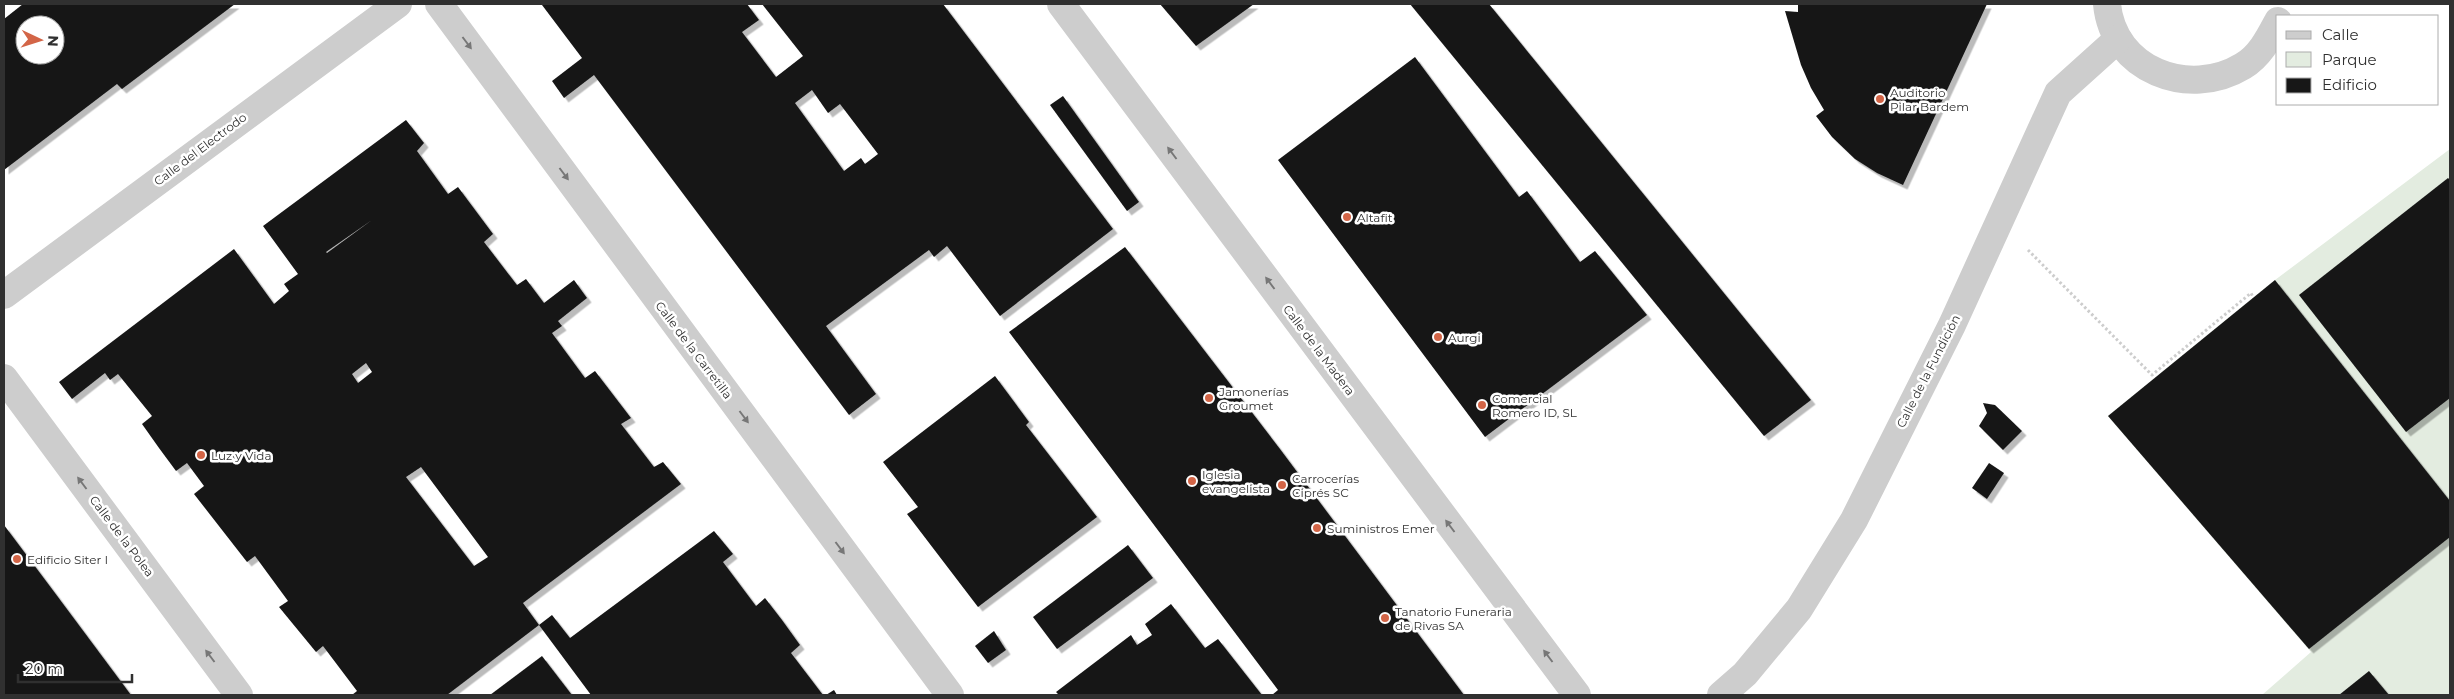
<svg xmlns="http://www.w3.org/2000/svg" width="2454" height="699" viewBox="0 0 2454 699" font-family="Montserrat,sans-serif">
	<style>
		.green { fill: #e3ece0 }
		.building { fill: #171717; fill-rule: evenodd; filter: url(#shadow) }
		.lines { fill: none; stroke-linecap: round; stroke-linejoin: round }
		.path { stroke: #cdcdcd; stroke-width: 3; stroke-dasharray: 2.5 2.5; stroke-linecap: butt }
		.street { stroke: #cdcdcd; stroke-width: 28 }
		.oneway { fill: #777 }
		.poi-dot { fill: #d36547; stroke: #fff; stroke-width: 2 }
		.labels { text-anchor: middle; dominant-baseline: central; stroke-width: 5; stroke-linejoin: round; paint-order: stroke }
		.poi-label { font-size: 12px; fill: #303030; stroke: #fff; text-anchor: start }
		.street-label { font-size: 12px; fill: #303030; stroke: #fff }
	</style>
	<defs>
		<filter id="shadow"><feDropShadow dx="4.5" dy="4.5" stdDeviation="0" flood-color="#0004"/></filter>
	</defs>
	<rect width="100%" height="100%" fill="#fff"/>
	<polygon class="green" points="2450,149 2450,695 2262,695 2311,652 2108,416 2275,280"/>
	<g class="building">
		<path d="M23,4h212l-113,85 -5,-5 -113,86v-151zM25,25h30v30h-30z"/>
		<path d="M544,4h203l12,16 -17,12 34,45 27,-21 -41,-52h181l170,225 -113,87 -53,-70 -13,11 -5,-7 -103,76 50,68 -27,21 -255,-340 -30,23 -12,-17 30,-23 -40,-53zM812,90l16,23 12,-9 38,50 -13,10 -4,-6 -17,13 -49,-68z"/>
		<polygon points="1160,4 1254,4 1196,46"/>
		<polygon points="1410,4 1489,4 1811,400 1764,436"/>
		<polygon points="1798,4 1987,4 1903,185 1877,173 1855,159 1832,137 1816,116 1824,110 1811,88 1801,65 1785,11 1798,12"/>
		<polygon points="1415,57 1519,197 1527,191 1580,262 1595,251 1647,315 1485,437 1278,160"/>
		<polygon points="1063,96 1139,202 1127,211 1050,105"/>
		<path d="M406,120l18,23 -7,8 31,43 10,-7 35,47 -9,8 33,43 9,-6 18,24 30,-23 13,18 -29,23 4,5 -10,7 33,45 10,-7 36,47 -10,6 33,43 9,-5 18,22 -158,119 16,22 -92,70h-95l5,-4 -34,-45 -7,6 -37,-45 9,-6 -33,-45 -8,6 -53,-68 10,-8 -17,-23 -11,8 -17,-23 -17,-24 10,-8 -34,-42 -8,6 -5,-7 -33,26 -13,-17 175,-133 40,55 15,-13 -5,-7 14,-10 -35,-48zM372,220l-45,33 -1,-1zM366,363l6,9 -14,11 -6,-9zM421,467l67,90 -14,9 -68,-89z"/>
		<polygon points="2448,178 2450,180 2450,398 2406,432 2299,295"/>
		<polygon points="1125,247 1280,449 1464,695 1272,695 1278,690 1009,332"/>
		<polygon points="2275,280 2450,501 2450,537 2309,649 2108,416"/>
		<polygon points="995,376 1029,422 1026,425 1097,517 978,607 907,514 918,507 883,462"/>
		<polygon points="1983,403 1995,405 2022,431 2003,450 1979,426 1987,413"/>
		<polygon points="1989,463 2004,473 1987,499 1972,488"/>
		<polygon points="4,525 55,593 131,695 4,695"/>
		<polygon points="714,531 733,554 723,562 756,606 765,598 782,620 800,645 791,653 823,695 591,695 539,625 552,615 570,638"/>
		<polygon points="1128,545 1153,578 1057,649 1033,617"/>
		<polygon points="1171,604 1205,648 1218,639 1262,695 1059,695 1056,692 1131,635 1137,645 1152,635 1145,624"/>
		<polygon points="994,631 1006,650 988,663 975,646"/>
		<polygon points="542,656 572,695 490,695"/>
		<polygon points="2369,671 2389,695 2339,695"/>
		<polygon points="834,690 837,695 826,695"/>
	</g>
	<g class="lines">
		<polyline class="path" points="2028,250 2152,375 2251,293 2253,297"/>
		<g class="street">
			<polyline points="439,4 950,695"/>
			<polyline points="1061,4 1577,695"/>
			<path d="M2107,4c6,66 82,95 136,62 17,-10 26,-28 35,-45"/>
			<polyline points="4,295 398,4"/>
			<polyline points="4,378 239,695"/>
			<polyline points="1721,695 1745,674 1799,609 1854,520 1952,325 2058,93 2118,39"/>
		</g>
	</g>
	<defs><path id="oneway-solid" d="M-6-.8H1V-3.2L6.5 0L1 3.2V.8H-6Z" transform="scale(1.25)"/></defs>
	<g class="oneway">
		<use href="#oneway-solid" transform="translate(467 43) rotate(53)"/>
		<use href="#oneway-solid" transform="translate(1172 153) rotate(-127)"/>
		<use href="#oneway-solid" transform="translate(564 174) rotate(53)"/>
		<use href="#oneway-solid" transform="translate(1270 283) rotate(-127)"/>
		<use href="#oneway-solid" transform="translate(744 417) rotate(53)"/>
		<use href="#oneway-solid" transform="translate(82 483) rotate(-127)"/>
		<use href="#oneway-solid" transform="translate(1450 526) rotate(-127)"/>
		<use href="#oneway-solid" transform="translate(840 548) rotate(53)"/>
		<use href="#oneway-solid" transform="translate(210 656) rotate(-127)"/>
		<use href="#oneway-solid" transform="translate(1548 656) rotate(-127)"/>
	</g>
	<g class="poi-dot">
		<circle cx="1880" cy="99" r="5"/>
		<circle cx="1347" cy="217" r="5"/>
		<circle cx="1438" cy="337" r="5"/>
		<circle cx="1209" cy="398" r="5"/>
		<circle cx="1482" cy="405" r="5"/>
		<circle cx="201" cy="455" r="5"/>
		<circle cx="1192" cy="481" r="5"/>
		<circle cx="1282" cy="485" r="5"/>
		<circle cx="1317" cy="528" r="5"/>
		<circle cx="17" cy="559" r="5"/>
		<circle cx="1385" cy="618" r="5"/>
	</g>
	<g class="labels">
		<g class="poi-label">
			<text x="1890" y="92">Auditorio<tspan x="1890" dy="14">Pilar Bardem</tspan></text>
			<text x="1357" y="217">Altafit</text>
			<text x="1448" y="337">Aurgi</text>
			<text x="1219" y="391">Jamonerías<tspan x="1219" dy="14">Groumet</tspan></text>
			<text x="1492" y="398">Comercial<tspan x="1492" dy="14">Romero ID, SL</tspan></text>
			<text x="211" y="455">Luz y Vida</text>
			<text x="1202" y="474">Iglesia<tspan x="1202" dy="14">evangelista</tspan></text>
			<text x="1292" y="478">Carrocerías<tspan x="1292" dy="14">Ciprés SC</tspan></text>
			<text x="1327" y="528">Suministros Emer</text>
			<text x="27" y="559">Edificio Siter I</text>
			<text x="1395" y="611">Tanatorio Funeraria<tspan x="1395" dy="14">de Rivas SA</tspan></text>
		</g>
		<g class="street-label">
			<text transform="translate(200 149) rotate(-37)">Calle del Electrodo</text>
			<text transform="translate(694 350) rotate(53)">Calle de la Carretilla</text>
			<text transform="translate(1319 350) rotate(53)">Calle de la Madera</text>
			<text transform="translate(1928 371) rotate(-63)">Calle de la Fundición</text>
			<text transform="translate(122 536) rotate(53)">Calle de la Polea</text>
		</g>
	</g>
	<rect width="2454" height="699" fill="none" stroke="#303030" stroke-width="10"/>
	<rect x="2276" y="15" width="162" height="90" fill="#ffffff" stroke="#acacac"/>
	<rect x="2286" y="31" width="25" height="8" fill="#cdcdcd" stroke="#acacac"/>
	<text x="2322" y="40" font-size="15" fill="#303030">Calle</text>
	<rect x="2286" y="52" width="25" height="15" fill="#e3ece0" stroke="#acacac"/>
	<text x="2322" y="65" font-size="15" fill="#303030">Parque</text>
	<rect x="2286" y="78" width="25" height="15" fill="#171717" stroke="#acacac"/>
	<text x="2322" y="90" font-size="15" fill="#303030">Edificio</text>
	<g transform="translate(40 40) rotate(94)"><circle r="24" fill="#ffffff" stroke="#acacac"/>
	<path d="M0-4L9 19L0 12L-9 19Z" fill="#d36547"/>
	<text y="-8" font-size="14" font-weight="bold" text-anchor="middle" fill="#303030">N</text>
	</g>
	<path d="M18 674v8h114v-8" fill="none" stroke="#303030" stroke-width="2.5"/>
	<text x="25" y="674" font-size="15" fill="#303030" stroke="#ffffff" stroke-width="4" paint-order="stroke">20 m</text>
</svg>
